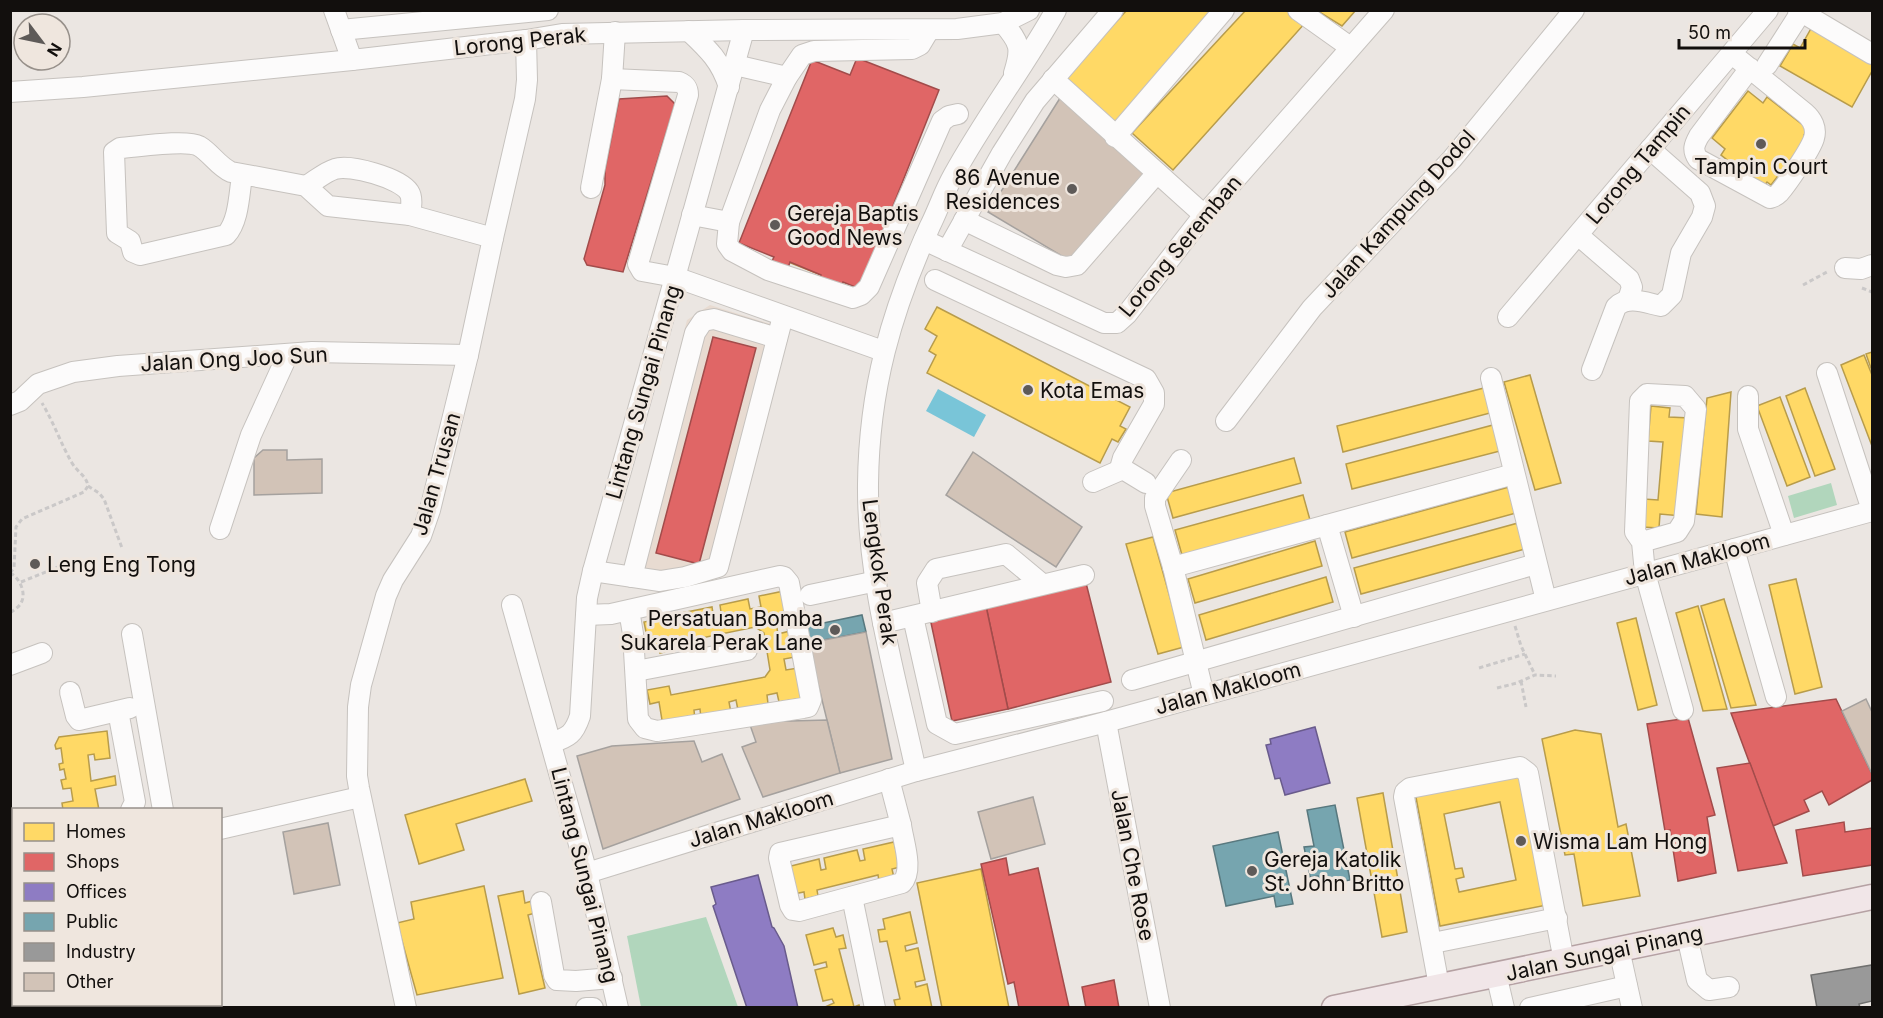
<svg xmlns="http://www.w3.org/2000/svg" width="1883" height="1018" viewBox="0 0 1883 1018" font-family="Inter,sans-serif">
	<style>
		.commercial { fill: #e8dbd1 }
		.green { fill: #b1d6bc }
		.water { fill: #79c5d8 }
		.homes { fill: #ffd966; stroke: #b89c4b; stroke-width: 1.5; fill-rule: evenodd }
		.shops { fill: #e06666; stroke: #a24c4b; stroke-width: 1.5 }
		.offices { fill: #8e7cc3; stroke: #695b8c; stroke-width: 1.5 }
		.public { fill: #76a5af; stroke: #58787e; stroke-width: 1.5 }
		.industry { fill: #999; stroke: #70706f; stroke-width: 1.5 }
		.building { fill: #d2c3b7; stroke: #a5a19e; stroke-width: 1.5 }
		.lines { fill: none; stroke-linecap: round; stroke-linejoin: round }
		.minor-casing { stroke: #c6c2be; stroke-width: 22 }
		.major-casing { stroke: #b5a1a3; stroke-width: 27 }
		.path { stroke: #cac8c8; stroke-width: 3; stroke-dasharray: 4.5 3; stroke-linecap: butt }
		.minor { stroke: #fcfbfb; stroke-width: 20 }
		.major { stroke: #f1e6e8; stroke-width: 24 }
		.poi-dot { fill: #5e5a58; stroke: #efe6de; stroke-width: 2 }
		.labels { text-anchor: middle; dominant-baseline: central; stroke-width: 6; stroke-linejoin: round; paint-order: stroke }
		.street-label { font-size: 21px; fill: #120f0d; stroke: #efe6de }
		.poi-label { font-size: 21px; fill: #120f0d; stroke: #efe6de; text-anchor: start }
	</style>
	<rect width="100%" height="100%" fill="#ebe6e2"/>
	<polygon class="commercial" points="710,305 790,330 726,574 664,589 622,585 687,320"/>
	<g class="green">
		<polygon points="1831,483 1837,505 1794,518 1788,496"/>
		<polygon points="706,917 738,1007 641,1007 627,936"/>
	</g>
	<polygon class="water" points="938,389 986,415 974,437 926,411"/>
	<g class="homes">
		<polygon points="1127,10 1217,10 1116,125 1064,78"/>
		<polygon points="1246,10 1289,10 1306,22 1173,170 1132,133"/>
		<polygon points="1316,10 1356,10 1342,26"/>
		<polygon points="1813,25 1872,59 1872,71 1852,107 1780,66 1793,44 1800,48"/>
		<path d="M905,78l21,8 -78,198 -5,-2 -2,6 -22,-8 2,-5 -30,-12 70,-178 36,14zM880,97l16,7 -29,70 -17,-7zM848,172l17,6 -36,92 -17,-7z"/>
		<polygon points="1748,91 1763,103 1767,97 1808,129 1804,135 1807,138 1771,185 1767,182 1763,188 1721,155 1725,149 1712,138"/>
		<polygon points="1076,123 1085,129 1086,126 1124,150 1134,159 1119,182 1114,179 1113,182 1120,187 1088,236 1079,231 1077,234 1083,238 1070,258 1014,223 1023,209 1029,212 1031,209 1036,213 1042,203 1024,192 1052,148 1084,168 1089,160 1068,147 1070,144 1065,141"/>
		<polygon points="937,307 1130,407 1120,426 1126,429 1118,442 1112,439 1100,463 927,373 936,355 929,351 937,336 925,329"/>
		<polygon points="1872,352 1872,371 1866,354"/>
		<polygon points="1864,355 1872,375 1872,446 1841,365"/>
		<polygon points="1530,375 1561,483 1535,490 1504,382"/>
		<polygon points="1484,388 1490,413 1343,452 1337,426"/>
		<polygon points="1805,388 1835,469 1815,476 1786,396"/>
		<polygon points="1731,392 1722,517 1696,514 1707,398"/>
		<polygon points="1780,397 1810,477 1787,486 1757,406"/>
		<polygon points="1651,406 1670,408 1669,417 1690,418 1682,516 1660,514 1659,528 1642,527 1644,499 1658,500 1663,442 1648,441"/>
		<polygon points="1493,425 1500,451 1352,489 1346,464"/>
		<polygon points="1294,458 1301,483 1173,518 1166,493"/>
		<polygon points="1509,487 1516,513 1352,558 1345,532"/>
		<polygon points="1303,495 1310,520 1182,555 1175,530"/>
		<polygon points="1518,523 1525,549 1361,594 1354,568"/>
		<polygon points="1153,537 1184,647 1158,654 1126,544"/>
		<polygon points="1315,541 1322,566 1195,603 1188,579"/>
		<polygon points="1326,577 1333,602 1206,640 1199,615"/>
		<polygon points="1796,579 1822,687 1795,694 1769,585"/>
		<polygon points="784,591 789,620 776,622 778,634 790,631 795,657 784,659 786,670 798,668 804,698 779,702 777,693 767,695 768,704 738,710 736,700 729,702 731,713 701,718 700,709 694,710 695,720 663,726 659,702 650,704 647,690 669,686 671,695 765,677 770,670 764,633 755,627 672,644 673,650 660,653 659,645 649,647 644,622 674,616 676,625 683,623 681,613 712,607 714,620 722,619 720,605 748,599 750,609 761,607 759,596"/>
		<polygon points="1724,599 1756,705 1731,708 1701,606"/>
		<polygon points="1698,606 1727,709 1703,711 1676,613"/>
		<polygon points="1636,618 1657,705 1638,710 1617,623"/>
		<polygon points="1575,730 1601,734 1618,827 1626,824 1640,896 1583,906 1574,854 1565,855 1542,739"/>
		<polygon points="107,731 110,758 95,760 94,754 88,755 91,781 115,776 116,785 95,789 99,810 63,810 62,803 73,801 71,788 63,789 61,780 66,779 64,769 60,770 59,764 63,763 61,748 56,749 55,745 59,737"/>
		<path d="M1521,771l26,134 -107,21 -25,-134zM1500,802l16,78 -57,12 -3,-13 8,-2 -2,-9 -7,1 -11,-55z"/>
		<polygon points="525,779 532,801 456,824 464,850 419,864 405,815"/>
		<polygon points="1383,793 1407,932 1382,937 1357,798"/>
		<polygon points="894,842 900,867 892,869 894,878 879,881 878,875 817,890 818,896 805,899 804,892 794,894 787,867 819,859 821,870 826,869 824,858 857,850 860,861 865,860 863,849"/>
		<polygon points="981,869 1009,1008 942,1008 917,883"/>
		<polygon points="484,886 503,978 417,995 397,923 414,919 411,902"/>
		<polygon points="523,891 525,903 532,901 535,913 528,915 545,988 519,994 498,896"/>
		<polygon points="910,912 917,943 905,946 906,951 918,948 925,980 915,982 916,987 927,984 932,1008 896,1008 894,1000 900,999 887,941 880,942 878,930 885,929 883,919"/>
		<polygon points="833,928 836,937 843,935 846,948 839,949 854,1007 859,1005 860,1008 823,1008 834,1003 832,999 823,1001 815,970 827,967 826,962 814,965 806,935"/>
	</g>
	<g class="shops">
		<polygon points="857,58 939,90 860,289 843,282 841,288 819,280 821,275 790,262 788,268 772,261 774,257 739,243 812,60 850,75"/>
		<polygon points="667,96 675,104 623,272 587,265 584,259 605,185 605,170 619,99"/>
		<polygon points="713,337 756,348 699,564 656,553"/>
		<polygon points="1086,583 1111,682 1008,709 986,606"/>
		<polygon points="986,606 1008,709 952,721 930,618"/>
		<polygon points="1836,699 1872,774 1872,780 1829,805 1822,791 1804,800 1809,811 1773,826 1731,713"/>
		<polygon points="1688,718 1715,815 1707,817 1716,873 1678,881 1670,830 1665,831 1647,724"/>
		<polygon points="1750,763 1787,863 1738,871 1717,768"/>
		<polygon points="1844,822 1845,832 1872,828 1872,865 1803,876 1796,830"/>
		<polygon points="1006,858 1009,875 1038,868 1069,1007 1019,1008 1014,982 1008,984 981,864"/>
		<polygon points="1114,980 1119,1008 1086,1008 1082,987"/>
	</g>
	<g class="offices">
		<polygon points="1315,727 1330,783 1285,795 1280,778 1275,779 1266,745 1271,744 1270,739"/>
		<polygon points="758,875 772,927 774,928 784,946 798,1008 747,1008 713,906 716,904 711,887"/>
	</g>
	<g class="public">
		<polygon points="862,615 866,632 808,643 804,627"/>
		<polygon points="1335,805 1350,880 1319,886 1318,876 1310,877 1304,847 1314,846 1307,810"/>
		<polygon points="1278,832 1293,904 1276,907 1274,896 1226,906 1213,846"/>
	</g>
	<polygon class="industry" points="1872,965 1872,1001 1859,1004 1860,1008 1817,1008 1811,975"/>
	<g class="building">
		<polygon points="1062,95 1148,169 1072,259 1067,259 988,212"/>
		<polygon points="263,450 287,450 287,460 322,459 322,493 254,495 254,458"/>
		<polygon points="973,452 1082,527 1056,567 946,495"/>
		<polygon points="866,632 892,759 840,773 808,643"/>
		<polygon points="1866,699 1872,712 1872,774 1842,711"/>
		<polygon points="827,720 840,773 763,797 742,747 756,742 749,722"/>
		<polygon points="694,741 702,762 722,754 740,799 603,849 577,756 612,746"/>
		<polygon points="1033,797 1045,844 991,859 978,812"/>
		<polygon points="328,823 340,885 294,894 283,832"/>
	</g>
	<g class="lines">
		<defs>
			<g id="minor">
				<polyline points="334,10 352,60"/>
				<polyline points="1298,10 1350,47"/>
				<polyline points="1798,10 1872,54"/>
				<path d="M1003,23c17,20 19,25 11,50"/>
				<polyline points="341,30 548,10"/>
				<path d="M689,31c19,18 32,30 40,56"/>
				<path d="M1732,54l73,59c7,6 12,15 9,25 -3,11 -27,46 -35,55 -4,4 -4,3 -9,5l-72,-39c-6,-9 -4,-14 1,-23l51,-68"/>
				<polyline points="735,65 787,77"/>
				<polyline points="1767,65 1801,12"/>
				<path d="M612,79l67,3c7,3 9,6 9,13l-50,169 4,7 33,6 208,74"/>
				<polyline points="1053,79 1204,215"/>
				<polyline points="10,92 83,87 352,60 526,40 562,34 744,30 957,29 1003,23 1029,10"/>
				<polyline points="1115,137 1224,10"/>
				<path d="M242,176c-3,18 -3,45 -16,59l-86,20 -7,-3 -3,-11 -13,-8 -3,-81 6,-4c16,-1 66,-9 79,-2 12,7 19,20 32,26l75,14 22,20 82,9 83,23"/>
				<path d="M306,186c9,-5 19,-14 29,-17 15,-5 65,9 74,23 4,6 2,16 1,23"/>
				<polyline points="591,188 612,79 615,32"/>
				<polyline points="692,215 729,222 770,110 787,77 802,55 814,51 912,49 920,45 929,30"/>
				<polyline points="964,220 1057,265 1066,267 1077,265 1157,173"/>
				<polyline points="729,222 727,244 732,251 768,270 853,298 861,295 869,287 942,121 949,116 958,114"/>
				<polyline points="1578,235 1629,279 1632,287 1628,300"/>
				<polyline points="924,240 1104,323 1117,323 1127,314 1204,215 1384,10"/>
				<polyline points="947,251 1002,153 1035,101 1113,10"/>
				<polyline points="1845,268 1861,269 1872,265"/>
				<polyline points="935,280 1146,379 1154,393 1154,404 1123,458 1121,465 1123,469 1146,483"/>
				<polyline points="1508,317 1768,10"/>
				<path d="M1592,370l24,-63c12,-12 30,-4 45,-1l11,-11 9,-42 21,-36 3,-11 -5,-13 -50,-44"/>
				<polyline points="1827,373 1872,510"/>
				<polyline points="1491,378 1546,600"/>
				<polyline points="1748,396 1748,429 1784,535"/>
				<polyline points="10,405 20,401 38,384 73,372 118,366 312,352 468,355"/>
				<polyline points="1226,421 1312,308 1452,159 1574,10"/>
				<polyline points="1181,460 1155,498 1155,506 1173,567 1204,695"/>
				<polyline points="1093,482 1123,469"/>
				<polyline points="1327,525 1354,617"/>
				<polyline points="220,529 251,435 288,354"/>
				<polyline points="1642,542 1677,532 1684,521 1696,409 1685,396 1647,394 1640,401 1635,532 1642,542 1645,573 1683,710"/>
				<polyline points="1734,549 1776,697"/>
				<polyline points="1173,567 1514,474"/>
				<polyline points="593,571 660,581 685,577 718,567 783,316"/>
				<polyline points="632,577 695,333 703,321 714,319 777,338"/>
				<polyline points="810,595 877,581"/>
				<polyline points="512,605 587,873 618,1008"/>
				<polyline points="932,612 927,583 936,569 1006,554 1042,584"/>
				<polyline points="586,615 611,614 780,576 784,577 789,583 811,700 808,707 803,708 657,731 645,728 638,719 633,634 629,610"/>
				<polyline points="913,617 937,724 955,734 1103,701"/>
				<polyline points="883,623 1084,575"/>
				<polyline points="132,634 163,810"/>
				<polyline points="10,665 42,653"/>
				<polyline points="636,671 747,650"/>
				<polyline points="1132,680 1536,564"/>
				<polyline points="70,692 76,716 79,720 130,708"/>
				<polyline points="118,711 135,802 131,810"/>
				<polyline points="1106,722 1160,1008"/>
				<path d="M551,743c18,-6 23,-9 29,-27l7,-118 6,-27 151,-541"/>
				<path d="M916,771c-20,-94 -49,-190 -48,-287 1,-95 23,-172 62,-258 8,-16 14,-34 23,-50 31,-57 71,-109 103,-166"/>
				<polyline points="889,779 901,825"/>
				<path d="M901,825c2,16 13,45 1,58l-103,28 -6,-1 -3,-5 -11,-47 1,-5z"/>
				<polyline points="220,829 360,797"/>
				<polyline points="10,863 14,862"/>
				<polyline points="587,873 916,771 1106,722 1872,511"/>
				<polyline points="852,897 875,1008"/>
				<polyline points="541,902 554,975 557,980 576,981 612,978"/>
				<polyline points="1687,936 1697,980 1709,990 1729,987"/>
				<polyline points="1433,943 1557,918"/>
				<polyline points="1619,949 1632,1008"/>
				<polyline points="1496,974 1504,1008"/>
				<polyline points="1439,986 1404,797 1405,792 1410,788 1520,767 1528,773 1564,961"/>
				<polyline points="203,1004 203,1008"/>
				<polyline points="406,1008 359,788 357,776 358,707 361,685 386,596 393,580 421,536 430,510 468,355 493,238 525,99 527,80 526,40"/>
				<polyline points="586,1008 593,1008"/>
				<polyline points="1530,1008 1627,986"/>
			</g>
			<polyline id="major" points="1334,1008 1872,897"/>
		</defs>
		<use href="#minor" class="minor-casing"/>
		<use href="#major" class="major-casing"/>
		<g class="path">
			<polyline points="1803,285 1827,272"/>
			<polyline points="1862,288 1872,292"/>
			<polyline points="88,486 99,493 104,499 122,548"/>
			<path d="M10,573l4,-5 2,-41 6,-8 62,-27 4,-6c-2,-11 -10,-13 -16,-23 -11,-19 -18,-40 -30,-60"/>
			<path d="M10,573c9,4 17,20 11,30 -2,4 -7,7 -11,10"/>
			<polyline points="21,582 68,563"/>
			<polyline points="1515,626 1521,646 1535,675"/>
			<polyline points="1479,668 1525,654"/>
			<polyline points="1521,681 1526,707"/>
			<polyline points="1497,688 1517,683 1535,675 1556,676"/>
		</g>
		<use href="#minor" class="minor"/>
		<use href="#major" class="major"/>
	</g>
	<g class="poi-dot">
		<circle cx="1761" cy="144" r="6"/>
		<circle cx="1072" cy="189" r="6"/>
		<circle cx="775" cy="225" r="6"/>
		<circle cx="1028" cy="390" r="6"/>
		<circle cx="35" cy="564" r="6"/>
		<circle cx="835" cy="630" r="6"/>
		<circle cx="1521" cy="841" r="6"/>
		<circle cx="1252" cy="871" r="6"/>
	</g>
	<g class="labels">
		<g class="street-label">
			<text transform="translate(520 41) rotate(-6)">Lorong Perak</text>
			<text transform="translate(1638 164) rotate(-50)">Lorong Tampin</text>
			<text transform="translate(1398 214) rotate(-48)">Jalan Kampung Dodol</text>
			<text transform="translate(1180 246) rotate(-50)">Lorong Seremban</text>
			<text transform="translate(234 359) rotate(-3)">Jalan Ong Joo Sun</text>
			<text transform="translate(643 392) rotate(-74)">Lintang Sungai Pinang</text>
			<text transform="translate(436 474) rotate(-74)">Jalan Trusan</text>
			<text transform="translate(1697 559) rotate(-15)">Jalan Makloom</text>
			<text transform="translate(880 572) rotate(82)">Lengkok Perak</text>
			<text transform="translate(1228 688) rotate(-15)">Jalan Makloom</text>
			<text transform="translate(761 819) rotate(-17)">Jalan Makloom</text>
			<text transform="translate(1133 865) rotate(79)">Jalan Che Rose</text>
			<text transform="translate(585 875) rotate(76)">Lintang Sungai Pinang</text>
			<text transform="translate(1604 953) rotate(-12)">Jalan Sungai Pinang</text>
		</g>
		<g class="poi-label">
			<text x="1761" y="166" text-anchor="middle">Tampin Court</text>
			<text x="1060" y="177" text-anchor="end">86 Avenue<tspan x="1060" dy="24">Residences</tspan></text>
			<text x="787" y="213">Gereja Baptis<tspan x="787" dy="24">Good News</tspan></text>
			<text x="1040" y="390">Kota Emas</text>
			<text x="47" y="564">Leng Eng Tong</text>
			<text x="823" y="618" text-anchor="end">Persatuan Bomba<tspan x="823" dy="24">Sukarela Perak Lane</tspan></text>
			<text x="1533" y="841">Wisma Lam Hong</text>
			<text x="1264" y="859">Gereja Katolik<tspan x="1264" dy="24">St. John Britto</tspan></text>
		</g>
	</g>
	<rect width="1883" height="1018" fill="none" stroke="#120f0d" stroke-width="24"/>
	<rect x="12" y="808" width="210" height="198" fill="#efe6de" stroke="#97908a" stroke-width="1.5"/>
	<rect x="24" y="823" width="30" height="18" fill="#ffd966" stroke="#97908a" stroke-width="1.5"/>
	<text x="66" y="838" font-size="18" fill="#120f0d">Homes</text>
	<rect x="24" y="853" width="30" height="18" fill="#e06666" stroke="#97908a" stroke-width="1.5"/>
	<text x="66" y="868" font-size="18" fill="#120f0d">Shops</text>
	<rect x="24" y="883" width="30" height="18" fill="#8e7cc3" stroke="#97908a" stroke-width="1.5"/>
	<text x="66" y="898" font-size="18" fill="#120f0d">Offices</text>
	<rect x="24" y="913" width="30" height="18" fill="#76a5af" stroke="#97908a" stroke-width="1.5"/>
	<text x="66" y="928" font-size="18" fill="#120f0d">Public</text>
	<rect x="24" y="943" width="30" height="18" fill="#999999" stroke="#97908a" stroke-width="1.5"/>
	<text x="66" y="958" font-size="18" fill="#120f0d">Industry</text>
	<rect x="24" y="973" width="30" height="18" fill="#d2c3b7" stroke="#97908a" stroke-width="1.5"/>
	<text x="66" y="988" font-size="18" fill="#120f0d">Other</text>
	<g transform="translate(42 42) rotate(122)"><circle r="28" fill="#efe6de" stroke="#97908a" stroke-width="1.5"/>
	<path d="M0-4.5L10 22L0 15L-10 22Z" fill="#5e5a58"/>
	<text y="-9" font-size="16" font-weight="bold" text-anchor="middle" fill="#120f0d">N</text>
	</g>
	<path d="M1679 39v9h126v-9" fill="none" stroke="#120f0d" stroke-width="3"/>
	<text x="1688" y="39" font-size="18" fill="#120f0d" stroke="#efe6de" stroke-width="4.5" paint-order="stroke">50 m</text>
</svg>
